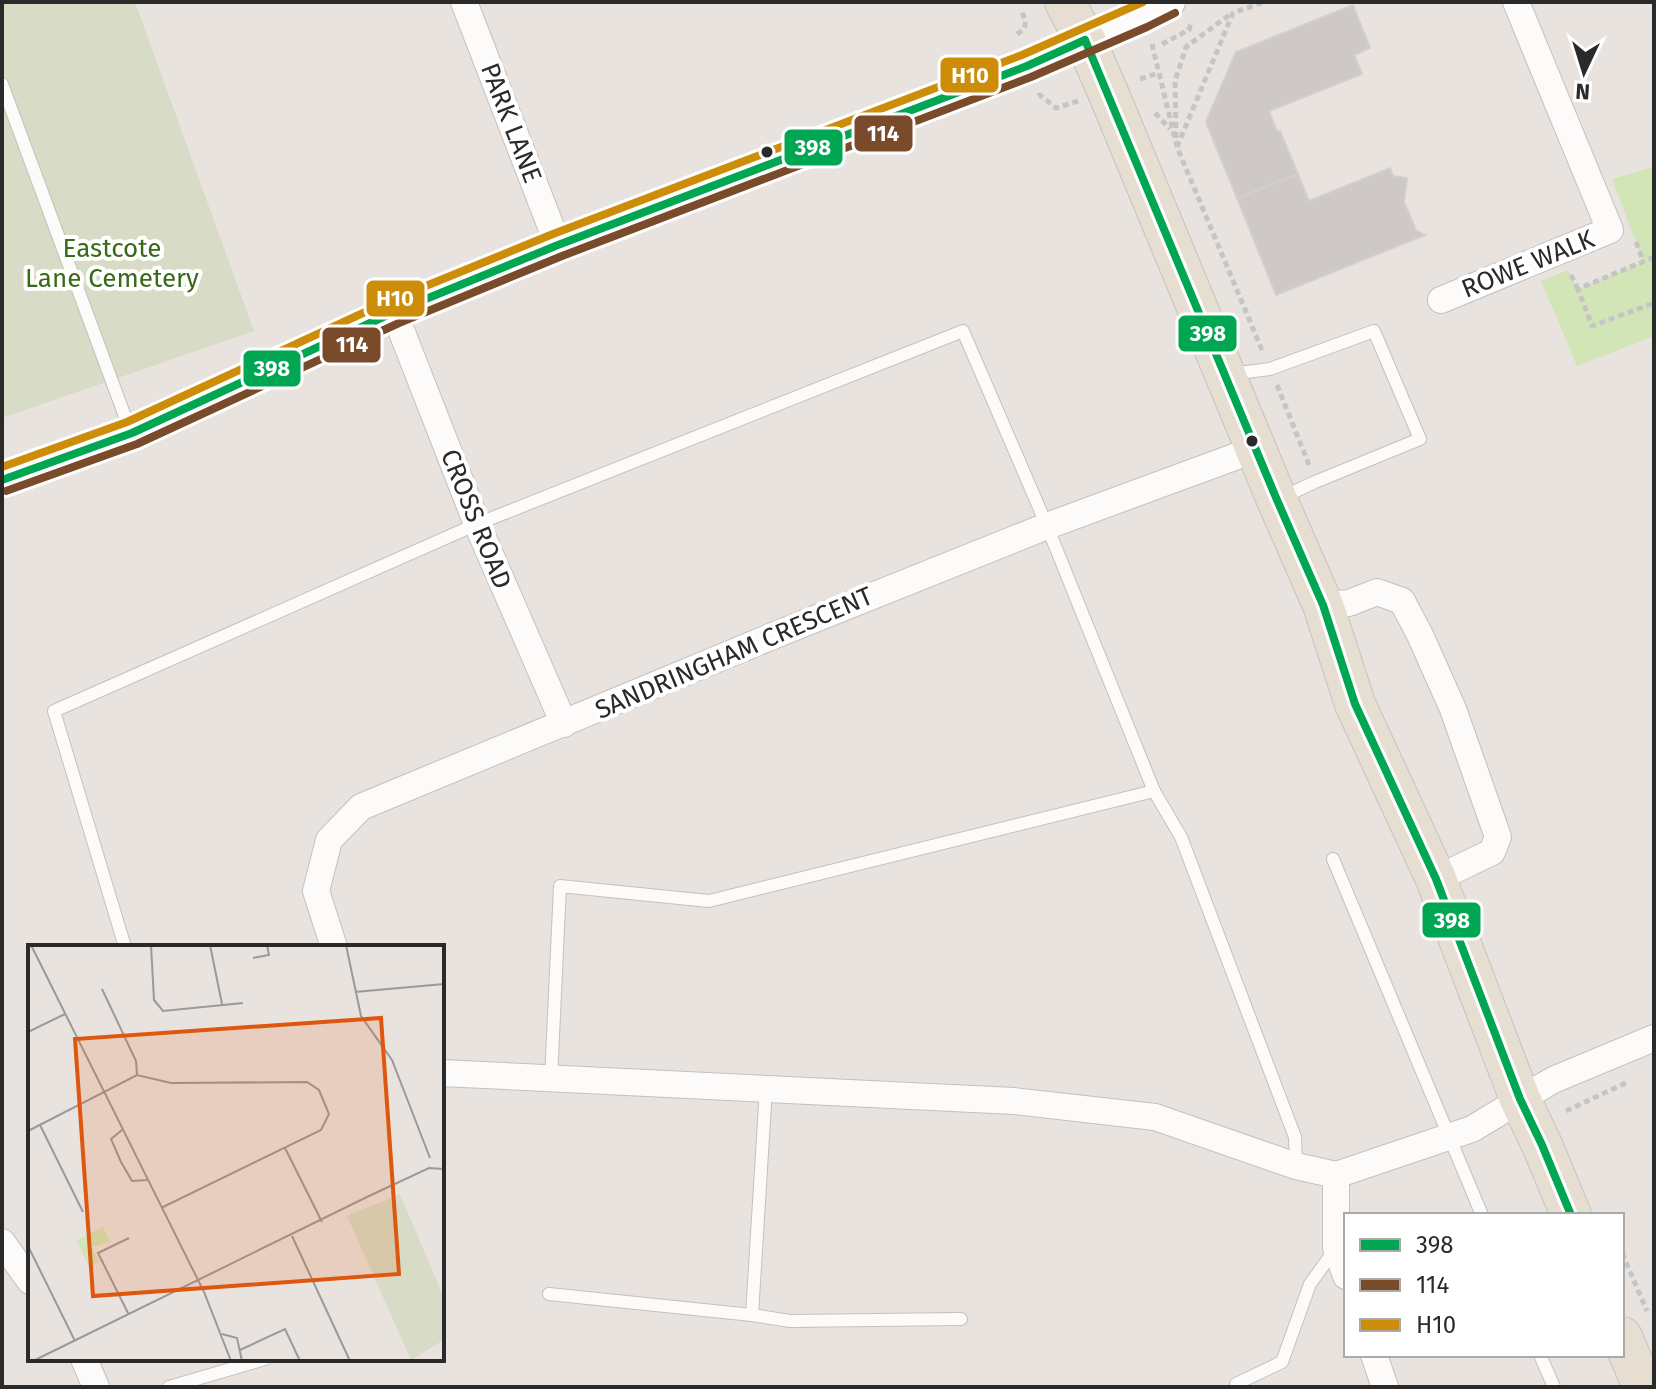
<svg xmlns="http://www.w3.org/2000/svg" width="1656" height="1389" viewBox="0 0 1656 1389" font-family="'Fira Sans',sans-serif">
	<style>
		.green { fill: #d2e5b6 }
		.cemetery { fill: #d8dcc6 }
		.building { fill: #cec9c6; stroke: #d4cfcb; stroke-width: 2 }
		.lines { fill: none; stroke-linecap: round; stroke-linejoin: round }
		.service-casing { stroke: #c2c1c1; stroke-width: 14 }
		.minor-casing { stroke: #c2c1c1; stroke-width: 28 }
		.tertiary-casing { stroke: #c2c1c1; stroke-width: 34 }
		.primary-casing { stroke: #c4c2c1; stroke-width: 42 }
		.path { stroke: #c6c5c5; stroke-width: 5; stroke-dasharray: 6 4; stroke-linecap: butt }
		.service { stroke: #fcfbfa; stroke-width: 12 }
		.minor { stroke: #fcfbfa; stroke-width: 26 }
		.tertiary { stroke: #fcfbfa; stroke-width: 32 }
		.primary { stroke: #e7ded2; stroke-width: 40 }
		.bus-1-casing { stroke: #fff; stroke-width: 14 }
		.bus-2-casing { stroke: #fff; stroke-width: 14 }
		.bus-3-casing { stroke: #fff; stroke-width: 14 }
		.bus-1 { stroke: #00a651; stroke-width: 8 }
		.bus-2 { stroke: #7a4b2a; stroke-width: 8 }
		.bus-3 { stroke: #ce8d08; stroke-width: 8 }
		.bus-dot { fill: #2a2a2a; stroke: #fff; stroke-width: 3 }
		.labels { text-anchor: middle; dominant-baseline: central; stroke-width: 8; stroke-linejoin: round; paint-order: stroke }
		.street-label { font-size: 26px; fill: #2a2a2a; stroke: #fff }
		.park-label { font-size: 26px; fill: #386a17; stroke: #fff }
		.inset-road { fill: none; stroke: #9d9997; stroke-width: 2 }
		.view { fill: #de570e; fill-opacity: 0.15; stroke: #de570e; stroke-width: 4 }
		.inset-edge { fill: none; stroke: #2a2a2a; stroke-width: 4 }
		.line-badge { stroke: #fff; stroke-width: 3 }
		.badge-label { font-size: 22px; text-anchor: middle; font-weight: bold; fill: #fff }
	</style>
	<rect width="100%" height="100%" fill="#e9e3df"/>
	<polygon class="green" points="1654,167 1654,336 1577,366 1541,281 1568,270 1578,289 1643,261 1612,179"/>
	<polygon class="cemetery" points="2,2 135,2 254,331 2,418"/>
	<g class="building">
		<polygon points="1353,5 1370,48 1354,55 1362,74 1269,111 1277,131 1280,131 1298,174 1237,198 1206,122 1236,52"/>
		<polygon points="1390,168 1393,176 1407,178 1404,202 1416,230 1425,235 1276,295 1237,198 1298,174 1309,201"/>
	</g>
	<g class="lines">
		<defs>
			<g id="service">
				<polyline points="2,84 130,430"/>
				<polyline points="1230,374 1270,369 1374,331 1420,439 1315,482 1283,497"/>
				<polyline points="1333,859 1482,1215"/>
				<polyline points="125,947 54,711 477,524 963,331 1047,526 1154,791 1181,837 1295,1137 1296,1166"/>
				<polyline points="551,1079 560,886 709,901 1154,791"/>
				<polyline points="549,1294 752,1315 766,1088"/>
				<polyline points="752,1315 790,1321 961,1319"/>
				<polyline points="1540,1355 1554,1387"/>
				<polyline points="169,1387 265,1359"/>
				<polyline points="1237,1387 1236,1384 1282,1362 1310,1284 1336,1248"/>
			</g>
			<g id="minor">
				<polyline points="464,2 558,245"/>
				<polyline points="1441,300 1610,230 1516,2"/>
				<polyline points="394,312 477,524 564,724"/>
				<polyline points="1323,605 1349,603 1377,592 1402,601 1420,635 1453,709 1498,837 1492,852 1436,879"/>
				<polyline points="334,947 316,891 329,840 361,807 780,633 1047,526 1256,449"/>
				<polyline points="442,1073 1014,1101 1155,1117 1296,1166 1336,1175 1472,1129 1553,1080 1654,1038"/>
				<polyline points="1336,1175 1336,1248 1346,1276"/>
				<polyline points="2,1242 30,1281"/>
				<polyline points="1374,1355 1385,1387"/>
				<polyline points="84,1359 96,1387"/>
			</g>
			<polyline id="tertiary" points="2,480 132,433 394,312 558,245 1027,66 1142,16 1169,2"/>
			<g id="primary">
				<polyline points="1065,2 1085,40 1107,90 1277,500 1323,605 1355,704 1436,879 1520,1099 1542,1145 1571,1215"/>
				<polyline points="1622,1337 1643,1387"/>
			</g>
		</defs>
		<use href="#service" class="service-casing"/>
		<use href="#minor" class="minor-casing"/>
		<use href="#tertiary" class="tertiary-casing"/>
		<use href="#primary" class="primary-casing"/>
		<g class="path">
			<polyline points="1017,34 1024,29 1026,21 1021,10"/>
			<polyline points="1152,44 1177,147 1262,350"/>
			<polyline points="1162,44 1189,30 1191,22"/>
			<polyline points="1140,79 1159,73"/>
			<polyline points="1038,96 1040,95 1056,108 1078,101"/>
			<polyline points="1155,113 1170,129"/>
			<polyline points="1176,138 1175,81 1186,47 1232,13"/>
			<polyline points="1177,147 1233,13 1264,2"/>
			<polyline points="1636,242 1643,261"/>
			<polyline points="1654,257 1578,289 1592,326 1654,303"/>
			<polyline points="1571,275 1578,289"/>
			<polyline points="1277,385 1309,465"/>
			<polyline points="1566,1111 1628,1082"/>
			<polyline points="1622,1253 1647,1311"/>
		</g>
		<use href="#service" class="service"/>
		<use href="#minor" class="minor"/>
		<use href="#tertiary" class="tertiary"/>
		<use href="#primary" class="primary"/>
		<defs>
			<g id="bus-1">
				<polyline points="1085,40 1277,500 1323,605 1355,704 1436,879 1520,1099 1542,1145 1571,1215"/>
				<polyline points="2,480 132,433 394,312 558,245 1027,66 1085,40"/>
			</g>
			<polyline id="bus-2" points="6,491 137,444 399,323 562,256 1031,77 1147,27 1175,13"/>
			<polyline id="bus-3" points="2,467 127,422 389,301 553,234 1022,55 1143,2"/>
		</defs>
		<use href="#bus-1" class="bus-1-casing"/>
		<use href="#bus-2" class="bus-2-casing"/>
		<use href="#bus-3" class="bus-3-casing"/>
		<use href="#bus-1" class="bus-1"/>
		<use href="#bus-2" class="bus-2"/>
		<use href="#bus-3" class="bus-3"/>
	</g>
	<g class="bus-dot">
		<circle cx="767" cy="152" r="7"/>
		<circle cx="1252" cy="441" r="7"/>
	</g>
	<g class="labels">
		<g class="street-label">
			<text transform="translate(511 123) rotate(69)">PARK LANE</text>
			<text transform="translate(1528 264) rotate(-22)">ROWE WALK</text>
			<text transform="translate(476 519) rotate(68)">CROSS ROAD</text>
			<text transform="translate(734 653) rotate(-23)">SANDRINGHAM CRESCENT</text>
		</g>
		<g class="park-label">
			<text x="112" y="248">Eastcote<tspan x="112" dy="30">Lane Cemetery</tspan></text>
		</g>
	</g>
	<g transform="translate(28 945)">
		<rect width="416" height="416" fill="#e9e3df"/>
		<path d="M75,282l7,15 -18,5 7,15 -11,4 -11,-26z" fill="#d2e5b6"/>
		<path d="M372,249l44,104v42l-33,20 -64,-144z" fill="#d8dcc6"/>
		<path class="inset-road" d="M3,0l173,347 27,69M92,0h30M123,0l3,55 9,11 80,-8M182,0l12,59M318,0l15,71 31,44 38,98M225,13l16,-3 -2,-10M74,44l34,72 1,14M327,47l89,-8M0,87l37,-18M12,180l43,87M94,185l-11,9 10,23 11,19 15,-1M0,186l109,-56 34,8 136,-1 12,8 10,24 -8,16 -160,78M257,203l37,74M264,291l58,125M101,293l-31,15 31,62M0,301l47,95M194,389l15,4 5,23M212,405l45,-21 15,32M5,416l336,-165 60,-28 15,1"/>
		<path class="view" d="M353,73l18,256 -306,22 -18,-257z"/>
		<rect width="416" height="416" class="inset-edge"/>
	</g>
	<g class="line-badge">
		<rect x="939" y="56" width="61" height="38" rx="8" fill="#ce8d08"/>
		<rect x="853" y="114" width="61" height="39" rx="8" fill="#7a4b2a"/>
		<rect x="783" y="128" width="61" height="39" rx="8" fill="#00a651"/>
		<rect x="365" y="279" width="61" height="39" rx="8" fill="#ce8d08"/>
		<rect x="1177" y="314" width="61" height="39" rx="8" fill="#00a651"/>
		<rect x="321" y="326" width="61" height="38" rx="8" fill="#7a4b2a"/>
		<rect x="242" y="349" width="60" height="39" rx="8" fill="#00a651"/>
		<rect x="1421" y="901" width="61" height="38" rx="8" fill="#00a651"/>
	</g>
	<g class="badge-label">
		<text x="970" y="83">H10</text>
		<text x="883" y="141">114</text>
		<text x="813" y="155">398</text>
		<text x="395" y="306">H10</text>
		<text x="1208" y="341">398</text>
		<text x="352" y="352">114</text>
		<text x="272" y="376">398</text>
		<text x="1452" y="928">398</text>
	</g>
	<rect width="1656" height="1389" fill="none" stroke="#2a2a2a" stroke-width="8"/>
	<rect x="1344" y="1213" width="280" height="144" fill="#ffffff" stroke="#aaaaaa" stroke-width="2"/>
	<rect x="1360" y="1239" width="40" height="12" fill="#00a651" stroke="#aaaaaa" stroke-width="2"/>
	<text x="1416" y="1253" font-size="24" fill="#2a2a2a">398</text>
	<rect x="1360" y="1279" width="40" height="12" fill="#7a4b2a" stroke="#aaaaaa" stroke-width="2"/>
	<text x="1416" y="1293" font-size="24" fill="#2a2a2a">114</text>
	<rect x="1360" y="1319" width="40" height="12" fill="#ce8d08" stroke="#aaaaaa" stroke-width="2"/>
	<text x="1416" y="1333" font-size="24" fill="#2a2a2a">H10</text>
	<g transform="translate(1584 72) rotate(184)" stroke="#ffffff" stroke-width="6" paint-order="stroke">
	<path d="M0-6L14 30L0 20L-14 30Z" fill="#2a2a2a"/>
	<text y="-12" font-size="22" font-weight="bold" text-anchor="middle" fill="#2a2a2a">N</text>
	</g>
</svg>
